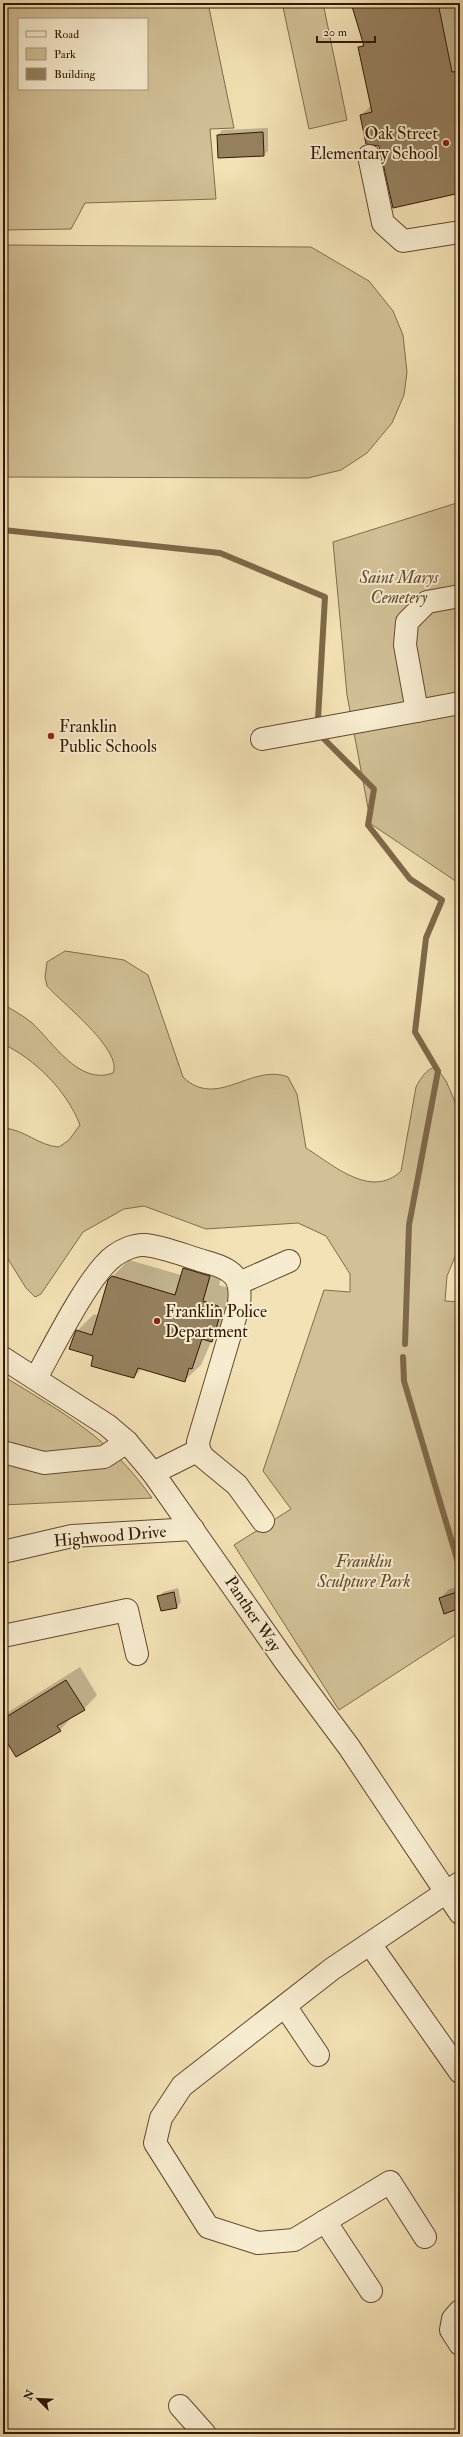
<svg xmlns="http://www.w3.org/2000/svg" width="463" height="2437" viewBox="0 0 463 2437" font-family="'IM FELL Double Pica',serif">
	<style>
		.green { fill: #d2c096; stroke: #826c4c; fill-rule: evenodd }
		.shadow { fill: #0003 }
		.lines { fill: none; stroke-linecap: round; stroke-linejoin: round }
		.stream { stroke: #7e6848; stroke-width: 6 }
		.building { fill: #96815f; stroke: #311801 }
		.minor-casing { stroke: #624a2e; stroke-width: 24 }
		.minor { stroke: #f7eccf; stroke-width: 22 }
		.poi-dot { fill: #8f2418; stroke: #f7eccf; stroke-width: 1.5 }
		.labels { text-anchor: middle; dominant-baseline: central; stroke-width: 4; stroke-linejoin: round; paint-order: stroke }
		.poi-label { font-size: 17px; fill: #311801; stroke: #f7eccf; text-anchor: start }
		.park-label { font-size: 17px; font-style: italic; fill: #614a2e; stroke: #f7eccf }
		.street-label { font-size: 17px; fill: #311801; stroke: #f7eccf }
	</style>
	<rect width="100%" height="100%" fill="#f3e2b5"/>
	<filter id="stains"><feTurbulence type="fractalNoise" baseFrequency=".005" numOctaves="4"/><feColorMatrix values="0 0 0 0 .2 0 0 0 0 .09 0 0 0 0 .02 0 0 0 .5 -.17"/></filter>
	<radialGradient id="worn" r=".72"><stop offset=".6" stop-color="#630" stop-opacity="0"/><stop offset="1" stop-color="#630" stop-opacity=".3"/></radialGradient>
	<g class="green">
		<path d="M3,3h205l26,125 -24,1 6,70 -131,4 -14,26 -68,1zM19,19h128v70h-128z"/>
		<polygon points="302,3 323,3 347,120 309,129 283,7"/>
		<polygon points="3,245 311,247 369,281 393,311 403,335 407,372 404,395 392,423 367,453 341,470 308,478 3,477"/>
		<polygon points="460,502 460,884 371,824 347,695 333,542"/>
		<path d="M65,951l59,9 24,15 35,102c34,33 68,-14 105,0l9,17 9,54c26,16 65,52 95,23l15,-84c4,-8 11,-19 20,-20l10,14 10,23 4,37v104l-13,31 -2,25 15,1v330l-121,78 -105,-165 57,-36 -28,-38 61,-181 26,2v-18l-24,-38 -28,-13 -92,6 -62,-23 -20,3 -41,23 -42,62 -6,3 -9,-9 -23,-37v-123c21,1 36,18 56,19l10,-7 11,-15c-13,-34 -45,-66 -77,-81v-40c9,6 20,11 29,19 21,19 47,63 81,50 10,-23 -51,-70 -66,-87l-2,-9 2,-15z"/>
		<path d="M3,1376c62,38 106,61 149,122l-149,7z"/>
	</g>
	<g class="shadow">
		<polygon points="352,3 460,3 460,5 454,6 460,34 460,192 380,146 361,115 372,105 359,48 364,42"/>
		<polygon points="268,128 268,151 263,155 218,135 222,130"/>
		<polygon points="200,1251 226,1260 219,1285 235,1290 228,1324 212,1340 201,1365 184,1381 142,1368 134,1377 95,1356 77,1331 94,1314 99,1316 112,1277 129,1260 181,1275 184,1268"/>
		<polygon points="460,1586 460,1607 440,1599 449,1589"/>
		<polygon points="178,1588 181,1602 177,1607 159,1597 163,1592"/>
		<polygon points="80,1667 97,1695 84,1709 73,1716 60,1730 3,1734 3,1718 10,1711"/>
	</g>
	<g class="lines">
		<g class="stream">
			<polyline points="3,530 220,553 325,597 318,719 323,738 374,789 368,825 410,879 442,900 426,938 415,1032 438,1071 409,1225 405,1344"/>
			<polyline points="403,1357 404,1381 460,1569"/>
		</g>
	</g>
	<g class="building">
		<polygon points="351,3 438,3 452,72 460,71 460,193 393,208 379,146 366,144 360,115 372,112 358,47 364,46"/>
		<polygon points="263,132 264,156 218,158 217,135"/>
		<polygon points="183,1268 210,1276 203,1301 218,1306 221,1312 212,1342 202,1339 192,1369 189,1368 185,1382 138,1368 134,1378 119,1374 91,1366 93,1356 69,1349 76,1330 92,1335 108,1280 112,1276 175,1295"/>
		<polygon points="460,1591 460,1608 444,1614 439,1598"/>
		<polygon points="174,1592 177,1608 161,1611 157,1596"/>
		<polygon points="66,1680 85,1710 57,1726 61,1731 16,1757 3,1736 3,1719"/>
	</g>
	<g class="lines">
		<defs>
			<g id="minor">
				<polyline points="369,156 383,223 403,241 460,232"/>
				<polyline points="460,596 427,602 407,622 405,645 417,711 460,703"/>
				<polyline points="262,739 417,711"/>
				<polyline points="239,1283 289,1261"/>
				<polyline points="3,1358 107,1425 127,1442 153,1473 285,1661 349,1747 460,1913"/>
				<path d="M36,1378c17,-30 53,-104 78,-122 8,-6 21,-12 31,-11 21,2 45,13 65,18 24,7 32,15 29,41l-41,138 1,8"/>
				<polyline points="3,1452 44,1463 104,1457 127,1442"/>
				<polyline points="153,1473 199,1450 203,1457 237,1485 263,1521"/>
				<polyline points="3,1552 72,1536 193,1529"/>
				<polyline points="3,1636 127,1610 137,1654"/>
				<polyline points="370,1944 460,2072"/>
				<polyline points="285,2006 318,2055"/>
				<polyline points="325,2221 371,2291"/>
				<polyline points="425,2237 390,2182 294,2240 258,2243 208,2227 155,2143 161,2118 182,2086 332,1969 460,1883"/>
				<polyline points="460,2311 453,2319 451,2330 460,2344"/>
				<polyline points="180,2406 205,2434"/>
			</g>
		</defs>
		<use href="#minor" class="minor-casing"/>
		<use href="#minor" class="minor"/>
	</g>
	<g class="poi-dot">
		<circle cx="446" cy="143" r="4"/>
		<circle cx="51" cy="736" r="4"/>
		<circle cx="157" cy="1321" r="4"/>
	</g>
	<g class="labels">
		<g class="poi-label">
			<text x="438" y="133" text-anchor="end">Oak Street<tspan x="438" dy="20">Elementary School</tspan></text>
			<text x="59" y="726">Franklin<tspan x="59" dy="20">Public Schools</tspan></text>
			<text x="165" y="1311">Franklin Police<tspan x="165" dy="20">Department</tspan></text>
		</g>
		<g class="park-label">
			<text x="399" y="577">Saint Marys<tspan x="399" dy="20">Cemetery</tspan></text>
			<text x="364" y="1561">Franklin<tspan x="364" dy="20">Sculpture Park</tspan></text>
		</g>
		<g class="street-label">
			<text transform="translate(110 1536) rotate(-5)">Highwood Drive</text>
			<text transform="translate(253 1614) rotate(56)">Panther Way</text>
		</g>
	</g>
	<rect width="463" height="2437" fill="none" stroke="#f3e2b5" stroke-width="16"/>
	<rect x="4" y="4" width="455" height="2429" fill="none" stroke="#311801" stroke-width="2"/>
	<rect x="8" y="8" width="447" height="2421" fill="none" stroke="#311801"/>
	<rect x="18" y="18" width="130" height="72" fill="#f7eccf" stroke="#a8977d"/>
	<rect x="26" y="31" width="20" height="6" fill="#f7eccf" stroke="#a8977d"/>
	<text x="54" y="38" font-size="12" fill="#311801">Road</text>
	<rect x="26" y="48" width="20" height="12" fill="#d2c096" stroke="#a8977d"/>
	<text x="54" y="58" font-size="12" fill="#311801">Park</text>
	<rect x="26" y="68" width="20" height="12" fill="#96815f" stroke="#a8977d"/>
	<text x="54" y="78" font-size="12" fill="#311801">Building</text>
	<g transform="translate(38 2399) rotate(294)" stroke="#f7eccf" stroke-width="3" paint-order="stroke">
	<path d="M0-3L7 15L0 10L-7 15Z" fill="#311801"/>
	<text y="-6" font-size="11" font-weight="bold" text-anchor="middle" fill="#311801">N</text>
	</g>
	<path d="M317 36v6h58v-6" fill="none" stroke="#311801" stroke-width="2"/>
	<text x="323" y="36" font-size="12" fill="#311801" stroke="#f7eccf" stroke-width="3" paint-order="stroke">20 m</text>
	<rect width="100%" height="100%" filter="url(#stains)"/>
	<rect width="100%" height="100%" fill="url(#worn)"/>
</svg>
